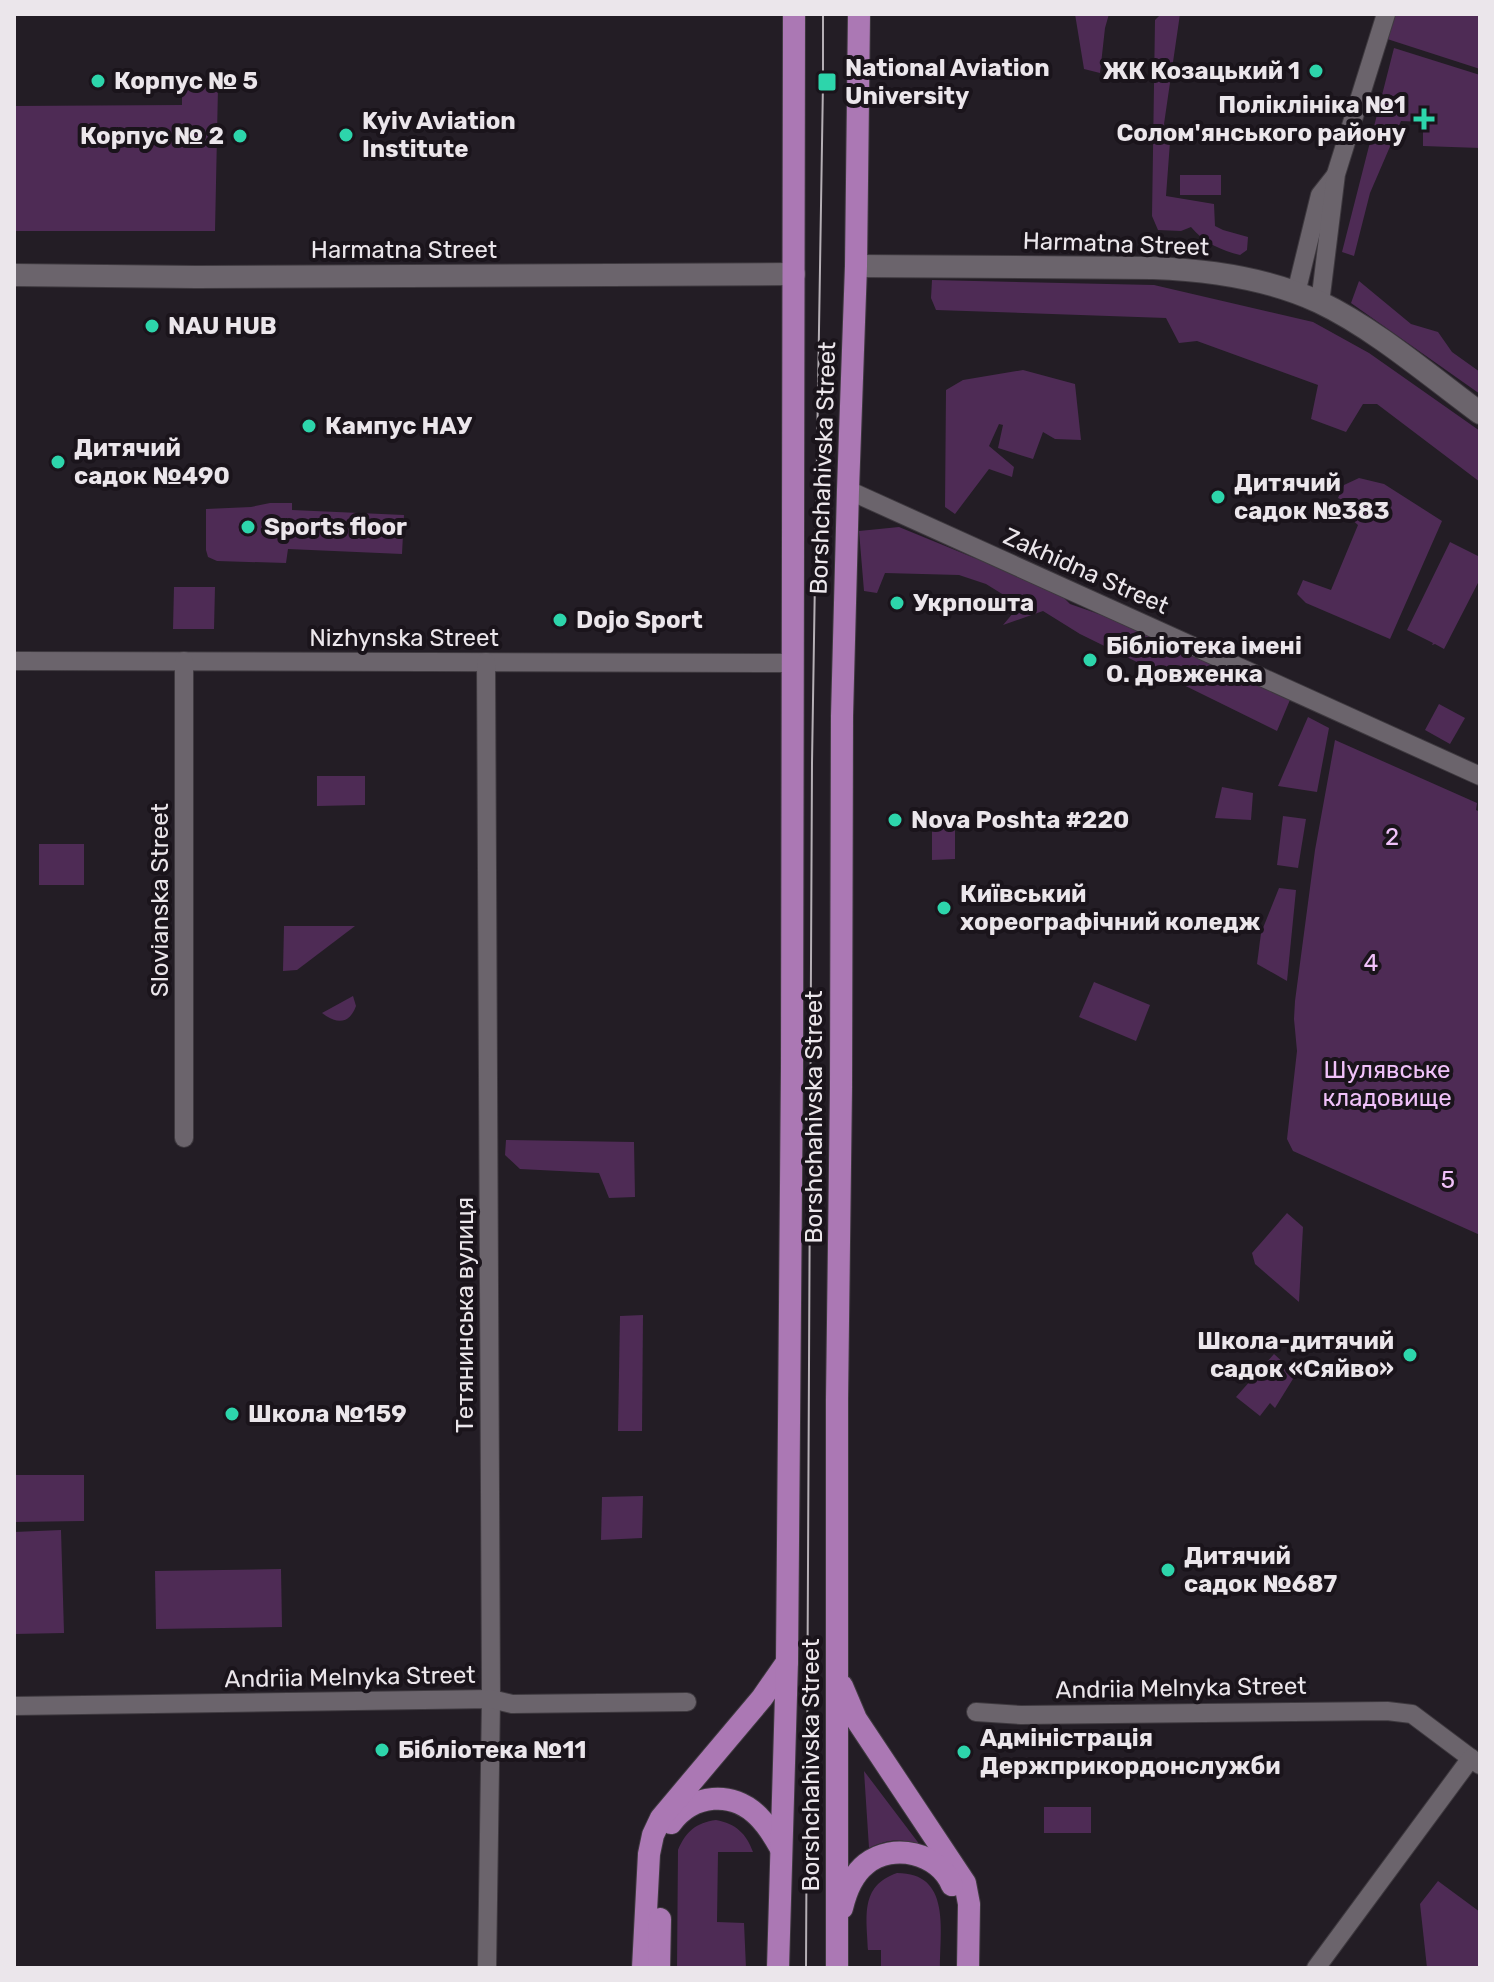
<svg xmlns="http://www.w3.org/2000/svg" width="1494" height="1982" viewBox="0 0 1494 1982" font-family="Rubik,sans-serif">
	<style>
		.green { fill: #4e2b55 }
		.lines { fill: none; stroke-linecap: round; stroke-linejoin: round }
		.minor-casing { stroke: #3e393f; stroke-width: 20 }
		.tertiary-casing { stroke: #3e393f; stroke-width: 24 }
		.secondary-casing { stroke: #3e393f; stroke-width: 24 }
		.primary-casing { stroke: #3e393f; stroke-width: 24 }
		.minor { stroke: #6b646c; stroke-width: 18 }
		.tertiary { stroke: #6b646c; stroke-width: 22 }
		.secondary { stroke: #6b646c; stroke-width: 22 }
		.primary { stroke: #ab78b4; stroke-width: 22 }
		.tram { stroke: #b5afb5; stroke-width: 2 }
		.poi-dot { fill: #2dd5ab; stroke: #1a141b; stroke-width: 3 }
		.labels { text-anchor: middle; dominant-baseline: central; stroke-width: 8; stroke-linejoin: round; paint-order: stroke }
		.poi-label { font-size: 24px; font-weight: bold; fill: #ebe6eb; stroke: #1a141b; text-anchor: start }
		.street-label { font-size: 24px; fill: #ebe6eb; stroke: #1a141b }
		.park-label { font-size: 24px; fill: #f0c1f9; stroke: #1a141b }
	</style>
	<rect width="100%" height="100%" fill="#231d25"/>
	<g class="green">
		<polygon points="1075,14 1109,14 1105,28 1100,73 1084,69"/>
		<path d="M1161,14h19l-16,110 6,18 -4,54 48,8 1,22 8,4 25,7 -1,13 -7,5c-18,-4 -37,-13 -49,-28l-10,4 -23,-1 -6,-14 3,-196z"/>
		<polygon points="1388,14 1480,14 1480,69 1381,37"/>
		<polygon points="1394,48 1480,75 1480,148 1423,146 1423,122 1401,121 1370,193 1354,256 1342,252"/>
		<polygon points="182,87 218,87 215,231 14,231 14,225 16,224 14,106 182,105"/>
		<rect x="1180" y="175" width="41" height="20"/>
		<polygon points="932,280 1154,285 1313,322 1369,353 1480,431 1480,482 1377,404 1363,404 1346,432 1311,419 1318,385 1197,341 1179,343 1166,318 936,310 931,298"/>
		<polygon points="1359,281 1411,324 1438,332 1452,352 1480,372 1480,394 1351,303"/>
		<polygon points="1023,370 1075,384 1081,440 1055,439 1043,432 1033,459 998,448 1003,425 999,424 989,446 1014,467 1012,477 989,469 955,514 945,507 946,390 963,380"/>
		<polygon points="1359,478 1384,484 1442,521 1390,639 1306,603 1297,594 1303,580 1331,590 1358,525 1350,518 1354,505 1338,498 1344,485"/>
		<polygon points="270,503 292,503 292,510 404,515 402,554 288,549 286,563 217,561 208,557 206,550 206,509 251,507"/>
		<polygon points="899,527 972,557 1052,586 1070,604 1136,627 1206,657 1244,680 1292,695 1277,731 1080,634 1043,611 1003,625 1020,605 986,584 959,575 885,573 877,593 864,591 859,531"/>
		<polygon points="1450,542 1480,557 1480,579 1444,649 1435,644 1432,645 1433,643 1407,630"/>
		<polygon points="174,587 215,587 214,629 173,629"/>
		<polygon points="1439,704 1465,718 1450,744 1425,730"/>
		<polygon points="1308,717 1329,728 1317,792 1278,786"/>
		<polygon points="1335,740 1477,803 1476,810 1480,812 1480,1235 1293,1151 1287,1139 1297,1051 1294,1019 1295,1001 1315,850"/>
		<polygon points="317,776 365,776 365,805 317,806"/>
		<polygon points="1222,787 1253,793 1251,820 1215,818"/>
		<polygon points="1283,816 1306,819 1298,868 1277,865"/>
		<polygon points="932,827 955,827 955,859 932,860"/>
		<rect x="39" y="844" width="45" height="41"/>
		<polygon points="1279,888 1296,890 1287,981 1257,964 1261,933"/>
		<polygon points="284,926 355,926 297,970 283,971"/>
		<polygon points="1094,982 1150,1005 1136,1041 1079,1017"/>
		<path d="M353,996l3,10c-7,19 -20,18 -34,7z"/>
		<polygon points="506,1140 634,1142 635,1197 609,1198 599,1173 520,1169 505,1155"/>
		<polygon points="1287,1213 1303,1227 1299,1302 1255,1264 1252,1253"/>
		<polygon points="643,1315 642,1431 618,1431 620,1316"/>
		<polygon points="1274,1354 1296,1374 1275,1408 1270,1403 1260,1416 1236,1397"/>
		<polygon points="14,1475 84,1475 84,1521 14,1522"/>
		<polygon points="643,1496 642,1538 601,1540 602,1497"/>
		<polygon points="61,1530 64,1633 14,1634 14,1532"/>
		<polygon points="281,1569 282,1627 156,1629 155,1571"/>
		<path d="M864,1771l56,74c-19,-7 -33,-6 -51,3z"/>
		<rect x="1044" y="1807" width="47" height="26"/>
		<path d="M716,1820c20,4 30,13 37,32h-35l-1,70 27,1 2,45h-69l1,-118c8,-19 18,-27 38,-30z"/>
		<path d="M897,1873c54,0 43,56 43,95h-59v-18h-13c-1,-32 -9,-64 29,-77z"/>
		<polygon points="1438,1881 1480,1912 1480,1968 1427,1968 1420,1904"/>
	</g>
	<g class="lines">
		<defs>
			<g id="minor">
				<polyline points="1296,293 1320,195 1335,176"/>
				<polyline points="1320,303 1336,174 1386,14"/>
				<polyline points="848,490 1480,776"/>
				<polyline points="14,661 793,663"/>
				<polyline points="486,662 491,1699 487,1968"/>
				<polyline points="184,1138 184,661"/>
				<polyline points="14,1706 491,1699 512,1704 687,1702"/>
				<polyline points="976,1712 1021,1715 1387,1711 1412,1714 1480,1765"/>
				<polyline points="1316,1968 1471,1758"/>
			</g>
			<path id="tertiary" d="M856,266l297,2c57,2 114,10 166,34 55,26 111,74 161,111"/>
			<polyline id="secondary" points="14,275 196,277 794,274"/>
			<g id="primary">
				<polyline points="842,1686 856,1719 965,1883 969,1904 968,1968"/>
				<path d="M671,1823c22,-29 61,-33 87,-7 9,9 16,20 22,31"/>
				<path d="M842,1908c4,-17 10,-33 24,-44 27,-22 73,-11 86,21"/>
				<polyline points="643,1968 649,1854 653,1835 661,1818 762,1698 787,1662"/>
				<polyline points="659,1968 660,1919"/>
				<polyline points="778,1968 787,1661 792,1067 794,14"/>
				<polyline points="837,1968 837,1400 841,1087 842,716 848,490 856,266 859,14"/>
			</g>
		</defs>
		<use href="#minor" class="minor-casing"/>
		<use href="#tertiary" class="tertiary-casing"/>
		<use href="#secondary" class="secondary-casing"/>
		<use href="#primary" class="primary-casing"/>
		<use href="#minor" class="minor"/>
		<use href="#tertiary" class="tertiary"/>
		<use href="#secondary" class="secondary"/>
		<use href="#primary" class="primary"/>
		<polyline class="tram" points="806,1968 812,763 823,82 823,14"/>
	</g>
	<g class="poi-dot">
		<circle cx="1316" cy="71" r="8"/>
		<circle cx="98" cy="81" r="8"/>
		<rect x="817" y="72" width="20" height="20" rx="4"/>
		<path d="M1420 107h8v8h8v8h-8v8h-8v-8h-8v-8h8z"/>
		<circle cx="346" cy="135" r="8"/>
		<circle cx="240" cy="136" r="8"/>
		<circle cx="152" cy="326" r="8"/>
		<circle cx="309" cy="426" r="8"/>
		<circle cx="58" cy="462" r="8"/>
		<circle cx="1218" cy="497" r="8"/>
		<circle cx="248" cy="527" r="8"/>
		<circle cx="897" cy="603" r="8"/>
		<circle cx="560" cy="620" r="8"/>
		<circle cx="1090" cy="660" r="8"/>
		<circle cx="895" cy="820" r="8"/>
		<circle cx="944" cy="908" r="8"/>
		<circle cx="1410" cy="1355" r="8"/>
		<circle cx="232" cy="1414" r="8"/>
		<circle cx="1168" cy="1570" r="8"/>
		<circle cx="382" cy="1750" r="8"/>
		<circle cx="964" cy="1752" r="8"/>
	</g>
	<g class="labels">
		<g class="poi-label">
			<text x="845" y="68">National Aviation<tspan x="845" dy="28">University</tspan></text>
			<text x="1300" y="71" text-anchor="end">ЖК Козацький 1</text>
			<text x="114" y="81">Корпус № 5</text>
			<text x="1406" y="105" text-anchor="end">Поліклініка №1<tspan x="1406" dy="28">Солом'янського району</tspan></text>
			<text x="362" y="121">Kyiv Aviation<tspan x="362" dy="28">Institute</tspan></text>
			<text x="224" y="136" text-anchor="end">Корпус № 2</text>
			<text x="168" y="326">NAU HUB</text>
			<text x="325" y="426">Кампус НАУ</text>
			<text x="74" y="448">Дитячий<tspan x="74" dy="28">садок №490</tspan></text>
			<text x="1234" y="483">Дитячий<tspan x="1234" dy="28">садок №383</tspan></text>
			<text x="264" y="527">Sports floor</text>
			<text x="913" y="603">Укрпошта</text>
			<text x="576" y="620">Dojo Sport</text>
			<text x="1106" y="646">Бібліотека імені<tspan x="1106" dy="28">О. Довженка</tspan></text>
			<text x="911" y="820">Nova Poshta #220</text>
			<text x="960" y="894">Київський<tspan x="960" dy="28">хореографічний коледж</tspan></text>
			<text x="1394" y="1341" text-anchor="end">Школа-дитячий<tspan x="1394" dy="28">садок «Сяйво»</tspan></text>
			<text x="248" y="1414">Школа №159</text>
			<text x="1184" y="1556">Дитячий<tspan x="1184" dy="28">садок №687</tspan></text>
			<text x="980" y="1738">Адміністрація<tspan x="980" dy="28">Держприкордонслужби</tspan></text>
			<text x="398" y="1750">Бібліотека №11</text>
		</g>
		<g class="street-label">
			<text transform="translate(1116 244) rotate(2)">Harmatna Street</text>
			<text x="404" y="250">Harmatna Street</text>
			<text transform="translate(823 468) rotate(-88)">Borshchahivska Street</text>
			<text transform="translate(1086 571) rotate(24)">Zakhidna Street</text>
			<text x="404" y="638">Nizhynska Street</text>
			<text transform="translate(160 900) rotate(-90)">Slovianska Street</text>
			<text transform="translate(814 1117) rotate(-90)">Borshchahivska Street</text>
			<text transform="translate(465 1315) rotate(-90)">Тетянинська вулиця</text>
			<text transform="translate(350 1677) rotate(-1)">Andriia Melnyka Street</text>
			<text transform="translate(1181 1688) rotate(-1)">Andriia Melnyka Street</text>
			<text transform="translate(811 1765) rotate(-90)">Borshchahivska Street</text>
		</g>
		<g class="park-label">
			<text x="1392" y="837">2</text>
			<text x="1371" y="963">4</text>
			<text x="1387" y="1070">Шулявське<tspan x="1387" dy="28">кладовище</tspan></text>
			<text x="1448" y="1180">5</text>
		</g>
	</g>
	<rect width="1494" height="1982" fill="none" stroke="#ebe6eb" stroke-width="32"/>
</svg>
